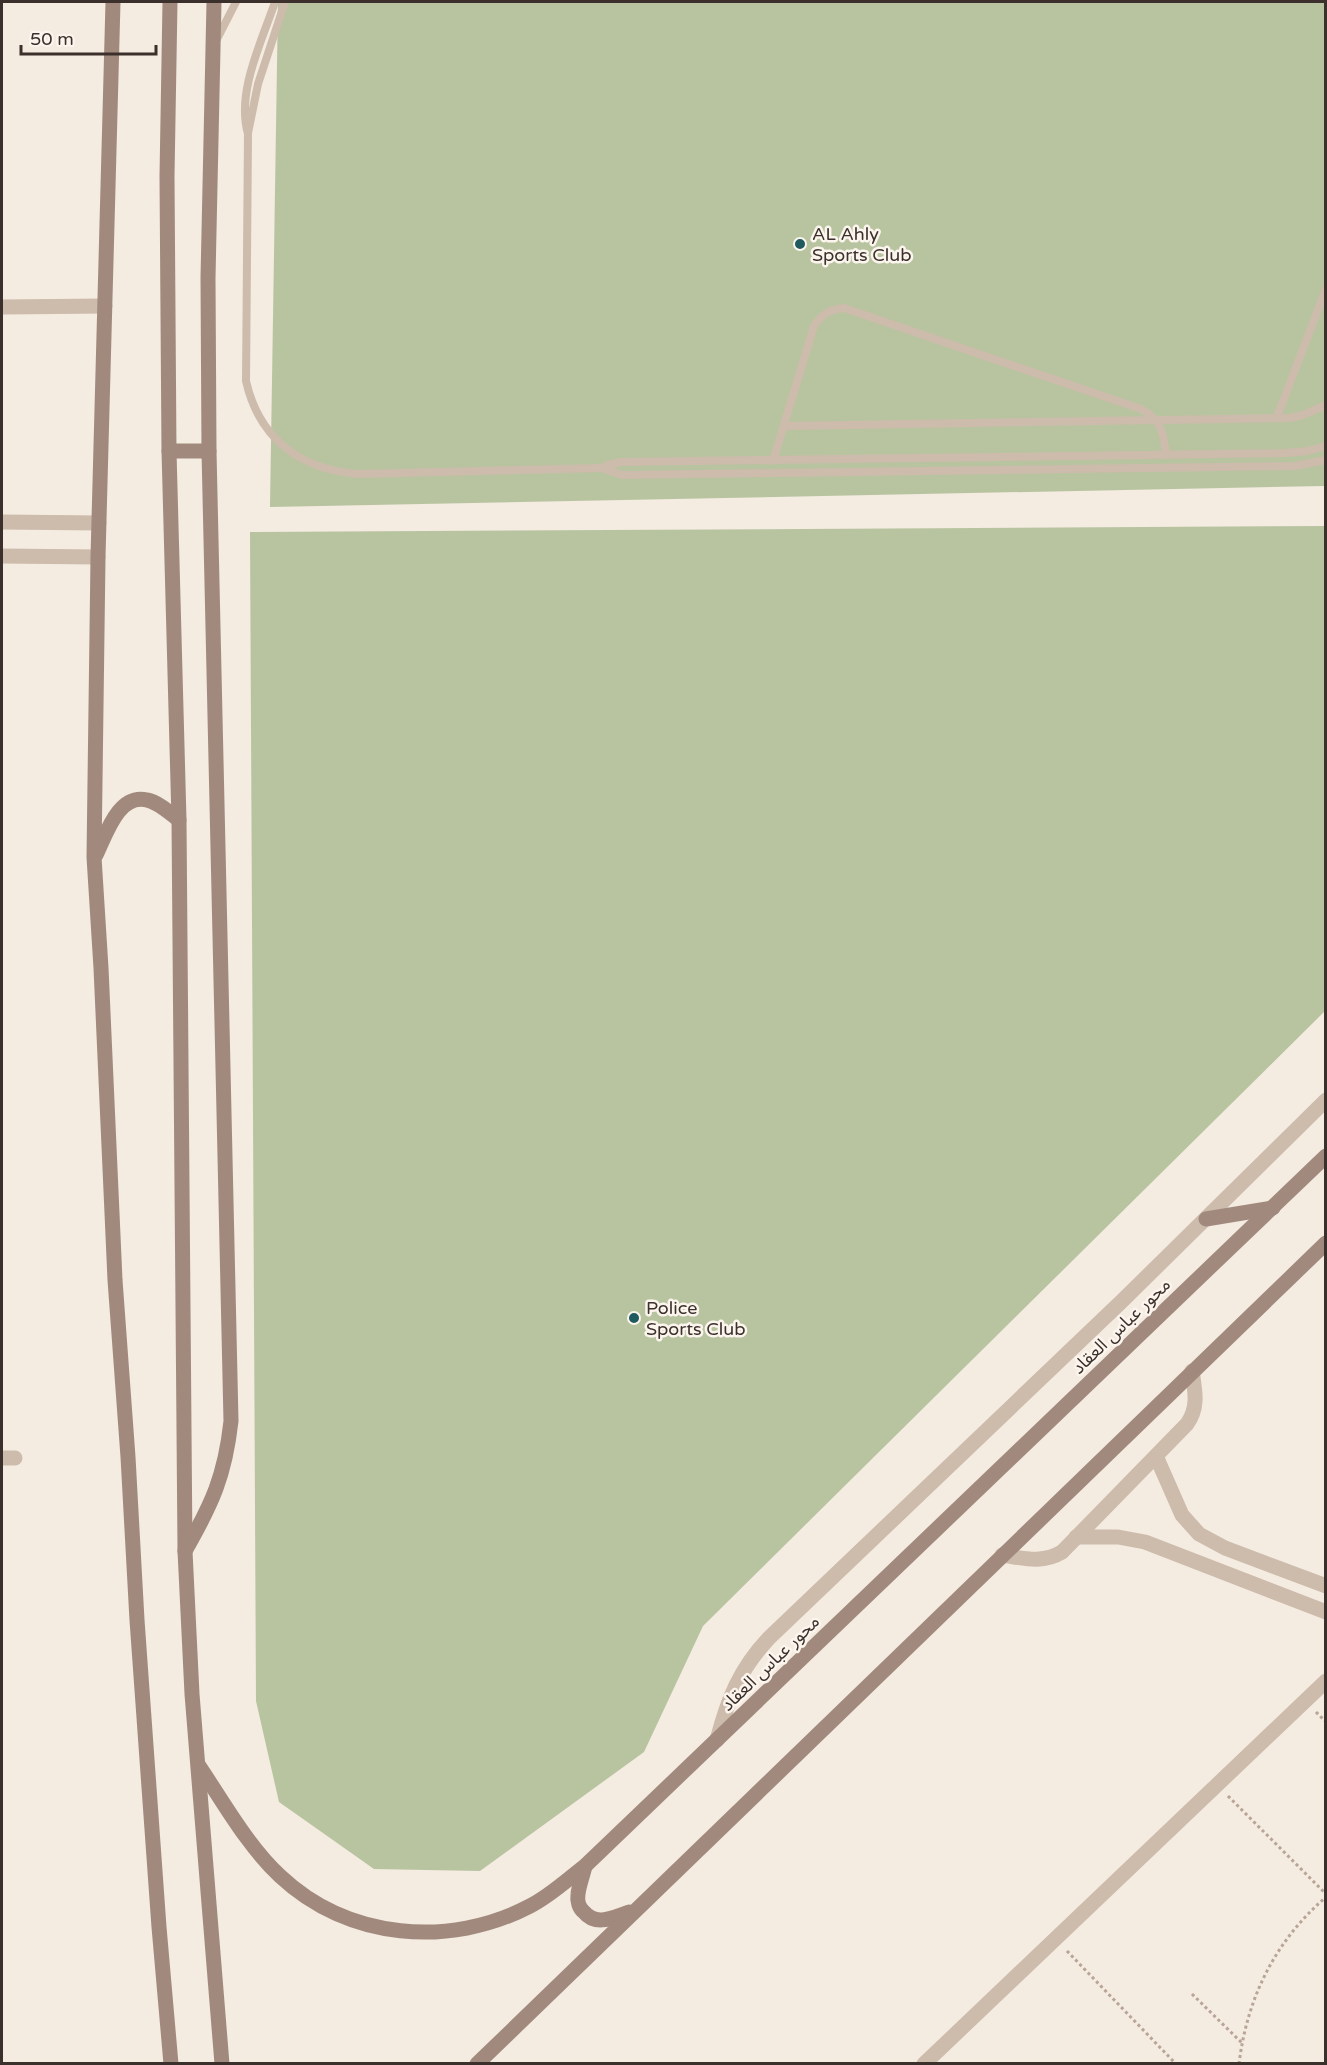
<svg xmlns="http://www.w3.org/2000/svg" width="1327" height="2065" viewBox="0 0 1327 2065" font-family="'Varela Round','Noto Sans Arabic',sans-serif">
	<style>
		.green { fill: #b8c4a0 }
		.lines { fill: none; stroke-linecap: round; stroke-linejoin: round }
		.path { stroke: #b9a596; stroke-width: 3; stroke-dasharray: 3 3; stroke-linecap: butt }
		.lane { stroke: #cdbbac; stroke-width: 8 }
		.street { stroke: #cdbbac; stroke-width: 15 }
		.secondary { stroke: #a18a7d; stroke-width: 15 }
		.poi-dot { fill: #1f5a5e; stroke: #fbf5ee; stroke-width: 2 }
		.labels { text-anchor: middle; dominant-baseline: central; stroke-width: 5; stroke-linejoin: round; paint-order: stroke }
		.poi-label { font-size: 18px; fill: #3b302b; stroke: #fbf5ee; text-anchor: start }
		.street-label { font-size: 18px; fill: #3b302b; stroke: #fbf5ee }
	</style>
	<rect width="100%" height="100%" fill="#f4ebe1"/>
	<g class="green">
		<polygon points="278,2 1325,2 1325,486 270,507"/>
		<polygon points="1325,526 1325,1011 703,1626 644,1752 480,1871 374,1869 279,1802 256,1701 250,532"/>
	</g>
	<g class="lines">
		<g class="path">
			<polyline points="1316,1712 1326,1722"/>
			<polyline points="1228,1796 1326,1894"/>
			<polyline points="1067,1951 1176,2064"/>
			<polyline points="1192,1994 1242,2043"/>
			<path d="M1239,2064c8,-66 36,-123 87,-167"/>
		</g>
		<g class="lane">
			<path d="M275,2c-13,39 -39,90 -27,132l-2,247c13,58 55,89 113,93l243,-6 5,-3 14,-3 665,-9 22,-2 18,-5"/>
			<polyline points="216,41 236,2"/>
			<polyline points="248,133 258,84 285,2"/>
			<polyline points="1277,417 1326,289"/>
			<polyline points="784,426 1290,418 1303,415 1326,405"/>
			<path d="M773,461l41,-135c8,-12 16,-17 30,-18l297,101c20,10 23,25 25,46"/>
			<polyline points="602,468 622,475 1295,466 1326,460"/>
		</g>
		<g class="street">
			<polyline points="2,307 105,306"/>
			<polyline points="2,522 99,523"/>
			<polyline points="2,556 98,557"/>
			<polyline points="1156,1456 1182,1515 1199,1534 1225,1548 1326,1586"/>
			<polyline points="2,1458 15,1458"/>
			<polyline points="1076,1537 1118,1537 1145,1542 1326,1612"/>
			<path d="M1002,1555c21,3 40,9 60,-3l125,-128c12,-17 8,-33 5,-53"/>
			<path d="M717,1740c11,-41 22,-70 52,-102l353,-337 204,-201"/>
			<polyline points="924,2064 1326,1681"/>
		</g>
		<g class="secondary">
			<polyline points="113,2 98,557 94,857 101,968 115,1280 128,1457 137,1620 159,1927 171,2064"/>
			<polyline points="170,2 167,176 169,451 179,820 185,1551 192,1694 222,2064"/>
			<polyline points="169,451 209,451"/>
			<path d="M96,855c10,-20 22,-62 51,-55 11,2 23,13 32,20"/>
			<polyline points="1206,1219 1273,1208"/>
			<path d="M185,1551c27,-47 40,-75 46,-130l-22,-970 -1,-173 6,-276"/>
			<path d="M199,1766c25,37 48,79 81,110 68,64 170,72 250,30 20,-10 38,-27 55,-40l741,-710"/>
			<path d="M585,1866c-2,9 -6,19 -7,28 -1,7 1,14 6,18 12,15 30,5 45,0"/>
			<polyline points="477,2064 1326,1243"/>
		</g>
	</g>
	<g class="poi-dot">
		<circle cx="800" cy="244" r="6"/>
		<circle cx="634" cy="1318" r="6"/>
	</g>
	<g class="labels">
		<g class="poi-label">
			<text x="812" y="234">AL Ahly<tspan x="812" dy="21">Sports Club</tspan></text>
			<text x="646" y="1308">Police<tspan x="646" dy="21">Sports Club</tspan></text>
		</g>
		<g class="street-label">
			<text transform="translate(1121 1326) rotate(-44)">محور عباس العقاد</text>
			<text transform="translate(770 1663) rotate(-44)">محور عباس العقاد</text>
		</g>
	</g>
	<rect width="1327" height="2065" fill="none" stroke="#3b302b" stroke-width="6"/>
	<path d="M21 45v9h135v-9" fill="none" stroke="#3b302b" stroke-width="3"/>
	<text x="30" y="45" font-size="18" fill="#3b302b" stroke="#fbf5ee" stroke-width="4.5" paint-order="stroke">50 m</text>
</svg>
